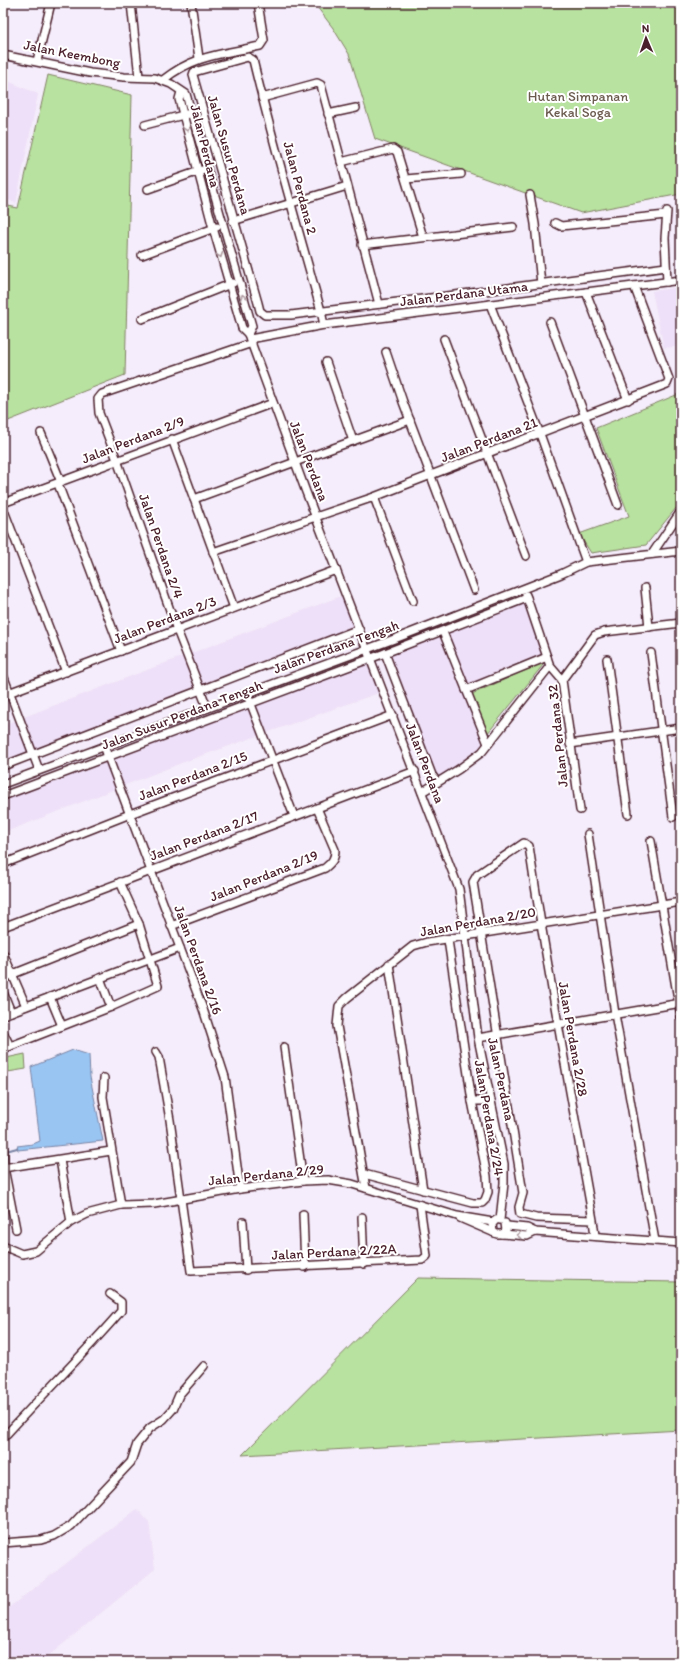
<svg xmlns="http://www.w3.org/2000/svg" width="684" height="1665" viewBox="0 0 684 1665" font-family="Itim,sans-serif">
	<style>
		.built { fill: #eee0f8 }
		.green { fill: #b8e29f; stroke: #818065 }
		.water { fill: #99c5f3; stroke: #7983a3 }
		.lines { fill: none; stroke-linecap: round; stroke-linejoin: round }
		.stream { stroke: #7983a3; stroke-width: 2 }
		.minor-casing { stroke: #4a1f2b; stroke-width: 10 }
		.minor { stroke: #fff; stroke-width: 7 }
		.oneway { stroke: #ae9aa0 }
		.labels { text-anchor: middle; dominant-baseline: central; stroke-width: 4; stroke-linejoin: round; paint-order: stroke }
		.street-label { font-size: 14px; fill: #4a1f2b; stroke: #fff }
		.park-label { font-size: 14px; fill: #6b5a4e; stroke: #fff }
	</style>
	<rect width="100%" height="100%" fill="#f5edfb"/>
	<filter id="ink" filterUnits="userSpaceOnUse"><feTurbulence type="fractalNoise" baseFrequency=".025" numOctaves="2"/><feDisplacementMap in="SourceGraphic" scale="8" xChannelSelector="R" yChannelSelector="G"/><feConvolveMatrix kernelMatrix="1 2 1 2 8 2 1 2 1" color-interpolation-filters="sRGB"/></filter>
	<g filter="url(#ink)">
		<g class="built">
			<polygon points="3,79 38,94 16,203 3,198"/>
			<polygon points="681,287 681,346 664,348 652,291"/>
			<polygon points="349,593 363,630 3,769 3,725"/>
			<polygon points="528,595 549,658 470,691 491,743 437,786 382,652"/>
			<polygon points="373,655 387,690 184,762 3,833 3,794"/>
			<polygon points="137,1509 149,1522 155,1569 41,1662 3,1662 3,1612"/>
		</g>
		<g class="green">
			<polygon points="314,3 681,3 681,194 581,213 375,139 349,54 333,28"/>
			<polygon points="48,75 132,95 125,375 3,423 3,205 18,208"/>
			<polygon points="681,393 681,502 646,545 591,553 579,534 629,516 596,428"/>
			<polygon points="542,663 543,665 487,734 472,694"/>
			<polygon points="25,1054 26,1069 8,1072 6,1058"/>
			<polygon points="418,1278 681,1282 681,1430 242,1455"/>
		</g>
		<polygon class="water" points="73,1050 89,1055 90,1077 103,1141 18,1150 17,1146 33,1144 40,1141 31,1067"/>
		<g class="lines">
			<polyline class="stream" points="6,1151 17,1148"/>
			<defs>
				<g id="minor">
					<polyline points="131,3 139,77"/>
					<polyline points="191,3 199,58"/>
					<polyline points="3,55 90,73 124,77 155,78 171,84 186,94 252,326 248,334"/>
					<polyline points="37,61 51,3"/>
					<path d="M163,80c31,-25 59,-26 97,-34l4,-6 -6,-37"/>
					<polyline points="181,92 179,99 213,228 242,328 248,334 306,492 459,889 478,1038 504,1164 504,1183 500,1220"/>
					<polyline points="262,98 317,83 321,85 379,304"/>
					<polyline points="328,114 356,108"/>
					<polyline points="145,125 187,114"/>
					<polyline points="341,162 393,149 397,152 423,237"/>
					<polyline points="406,179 461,174"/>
					<polyline points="148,189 202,170"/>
					<polyline points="530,195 535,224 541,284"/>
					<polyline points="233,221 347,186"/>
					<polyline points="555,223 561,226 666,215"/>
					<polyline points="362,245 513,227"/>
					<polyline points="142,255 217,227"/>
					<polyline points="667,282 665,238 667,211"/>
					<polyline points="586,292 628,400"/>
					<polyline points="490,304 540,434 586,562"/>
					<polyline points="142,319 233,283"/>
					<polyline points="550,322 618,505"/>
					<path d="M324,325l-3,-14c-23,-83 -48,-167 -68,-251l-5,-3 -54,15 -1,3 65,228 2,8 5,4h26l164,-20 211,-28"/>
					<polyline points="250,339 324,325 681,280"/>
					<polyline points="444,339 526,556"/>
					<polyline points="386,352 403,402 474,590"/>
					<polyline points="326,362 353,441"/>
					<polyline points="41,433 61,482"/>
					<polyline points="172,439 234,608"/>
					<polyline points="58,484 121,651"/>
					<polyline points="374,497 413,601"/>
					<polyline points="194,499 410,420"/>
					<polyline points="3,503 273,403"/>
					<polyline points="3,508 66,672"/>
					<polyline points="213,552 374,497 667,384 669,379 634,286"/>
					<polyline points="652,554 681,511"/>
					<polyline points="645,588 649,627"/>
					<polyline points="526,595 550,666 562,680"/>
					<polyline points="443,632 488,744"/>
					<polyline points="651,653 673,817"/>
					<polyline points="607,659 628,814"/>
					<polyline points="3,675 39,770"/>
					<polyline points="466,690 547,657"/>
					<polyline points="3,695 336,570"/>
					<polyline points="249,699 294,816"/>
					<polyline points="207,707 177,630 117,460 99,413 98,399 102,394 252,343"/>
					<polyline points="570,744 681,728"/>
					<polyline points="104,746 203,1009 225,1077 240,1189"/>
					<polyline points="3,766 359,629"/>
					<polyline points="437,782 432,775 385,653 527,598"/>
					<polyline points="3,784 397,638 561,574 586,562 681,551"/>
					<polyline points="422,792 459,769 482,752 550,666"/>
					<polyline points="3,796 385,653"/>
					<polyline points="580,810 562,680 595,635 604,632 681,623"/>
					<polyline points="588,834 615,1014 655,1241"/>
					<polyline points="651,841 681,1017"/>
					<polyline points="3,864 130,814 393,715"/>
					<path d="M171,926l154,-58c7,-6 10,-9 10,-18l-18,-42"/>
					<polyline points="3,927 415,771"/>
					<polyline points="3,953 26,1006"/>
					<polyline points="389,964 423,1190"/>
					<polyline points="3,978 139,924"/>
					<polyline points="100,978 111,1007"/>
					<polyline points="3,992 11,1012"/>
					<polyline points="50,997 62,1026"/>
					<polyline points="3,1015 180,948"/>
					<polyline points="3,1032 10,1046"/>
					<polyline points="478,1038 681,1003"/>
					<polyline points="284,1047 303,1181"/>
					<polyline points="3,1049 111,1007 158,986 139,924 120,882"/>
					<polyline points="156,1052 159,1057 170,1120 191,1271 422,1260 427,1256 420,1205"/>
					<polyline points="104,1078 103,1097 121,1205"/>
					<polyline points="472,1101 491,1101"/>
					<polyline points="3,1138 4,1168 16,1229"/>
					<polyline points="60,1160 71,1222"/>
					<polyline points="3,1168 111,1151"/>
					<polyline points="364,1174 473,1203 482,1203 485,1200 488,1192 487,1176 472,1101 448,940"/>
					<polyline points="366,1188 337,1026 339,1006 347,998 413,946 427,942 681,902"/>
					<polyline points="303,1214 305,1267"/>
					<polyline points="362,1217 364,1264"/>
					<polyline points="460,1218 497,1234 502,1234 506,1231 505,1223"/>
					<path d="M593,1220l-57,-2 -16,-4 -1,-7 4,-14 -50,-311 4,-7 47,-32 5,3c18,125 42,249 64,374l2,16"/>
					<polyline points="243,1222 246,1270"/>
					<polyline points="507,1226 527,1228 535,1232 681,1243"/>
					<polyline points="493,1232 492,1224 496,1220"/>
					<polyline points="502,1234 527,1236 535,1232"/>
					<polyline points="3,1246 22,1254 36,1251 71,1222 87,1214 106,1209 121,1205 154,1204 240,1189 303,1181 328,1180 352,1184 457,1216 493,1222"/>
					<path d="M3,1438c39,-43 80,-83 118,-127v-9l-11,-8"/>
					<polyline points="3,1543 41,1540 54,1536 71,1526 131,1462 137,1444 150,1428 164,1419 173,1409 179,1395 204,1366"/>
				</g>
			</defs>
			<use href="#minor" class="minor-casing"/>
			<use href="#minor" class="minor"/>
		</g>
		<defs><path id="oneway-chevron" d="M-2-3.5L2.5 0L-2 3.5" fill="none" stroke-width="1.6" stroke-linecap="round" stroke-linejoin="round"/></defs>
		<g class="oneway">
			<use href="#oneway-chevron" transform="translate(187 129) rotate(75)"/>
			<use href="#oneway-chevron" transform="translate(220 255) rotate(73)"/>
			<use href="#oneway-chevron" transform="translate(243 297) rotate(-107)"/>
			<use href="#oneway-chevron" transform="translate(519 1235) rotate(-177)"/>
		</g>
	</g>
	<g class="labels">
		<g class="street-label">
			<text transform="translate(72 54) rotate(11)">Jalan Keembong</text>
			<text transform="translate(205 146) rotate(76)">Jalan Perdana</text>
			<text transform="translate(229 155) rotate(74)">Jalan Susur Perdana</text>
			<text transform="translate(300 188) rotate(75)">Jalan Perdana 2</text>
			<text transform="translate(464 294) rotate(-7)">Jalan Perdana Utama</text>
			<text transform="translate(133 440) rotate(-21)">Jalan Perdana 2/9</text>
			<text transform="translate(489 440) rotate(-21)">Jalan Perdana 21</text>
			<text transform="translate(309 461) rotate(69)">Jalan Perdana</text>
			<text transform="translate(161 546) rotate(71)">Jalan Perdana 2/4</text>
			<text transform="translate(165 620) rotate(-21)">Jalan Perdana 2/3</text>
			<text transform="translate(336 647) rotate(-20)">Jalan Perdana Tengah</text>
			<text transform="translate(182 715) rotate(-21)">Jalan Susur Perdana Tengah</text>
			<text transform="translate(558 736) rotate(-96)">Jalan Perdana 32</text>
			<text transform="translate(425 763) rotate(69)">Jalan Perdana</text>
			<text transform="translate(193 776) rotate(-21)">Jalan Perdana 2/15</text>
			<text transform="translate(204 836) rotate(-21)">Jalan Perdana 2/17</text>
			<text transform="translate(264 876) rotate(-22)">Jalan Perdana 2/19</text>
			<text transform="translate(478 922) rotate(-10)">Jalan Perdana 2/20</text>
			<text transform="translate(198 960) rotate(70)">Jalan Perdana 2/16</text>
			<text transform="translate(573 1039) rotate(80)">Jalan Perdana 2/28</text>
			<text transform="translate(501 1079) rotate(78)">Jalan Perdana</text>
			<text transform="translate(489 1118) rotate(80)">Jalan Perdana 2/24</text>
			<text transform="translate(266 1175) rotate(-6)">Jalan Perdana 2/29</text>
			<text transform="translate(334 1252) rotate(-3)">Jalan Perdana 2/22A</text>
		</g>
		<g class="park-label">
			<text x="578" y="96">Hutan Simpanan<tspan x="578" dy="16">Kekal Soga</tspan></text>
		</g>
	</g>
	<rect width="684" height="1665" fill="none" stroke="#fff" stroke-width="16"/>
	<rect x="8" y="8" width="668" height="1649" fill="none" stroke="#4a1f2b" stroke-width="1.5" filter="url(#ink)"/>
	<g transform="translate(646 38) rotate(358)" stroke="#ffffff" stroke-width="3" paint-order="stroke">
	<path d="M0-3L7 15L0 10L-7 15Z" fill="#4a1f2b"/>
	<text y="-6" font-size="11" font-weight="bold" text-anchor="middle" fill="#4a1f2b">N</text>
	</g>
</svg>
